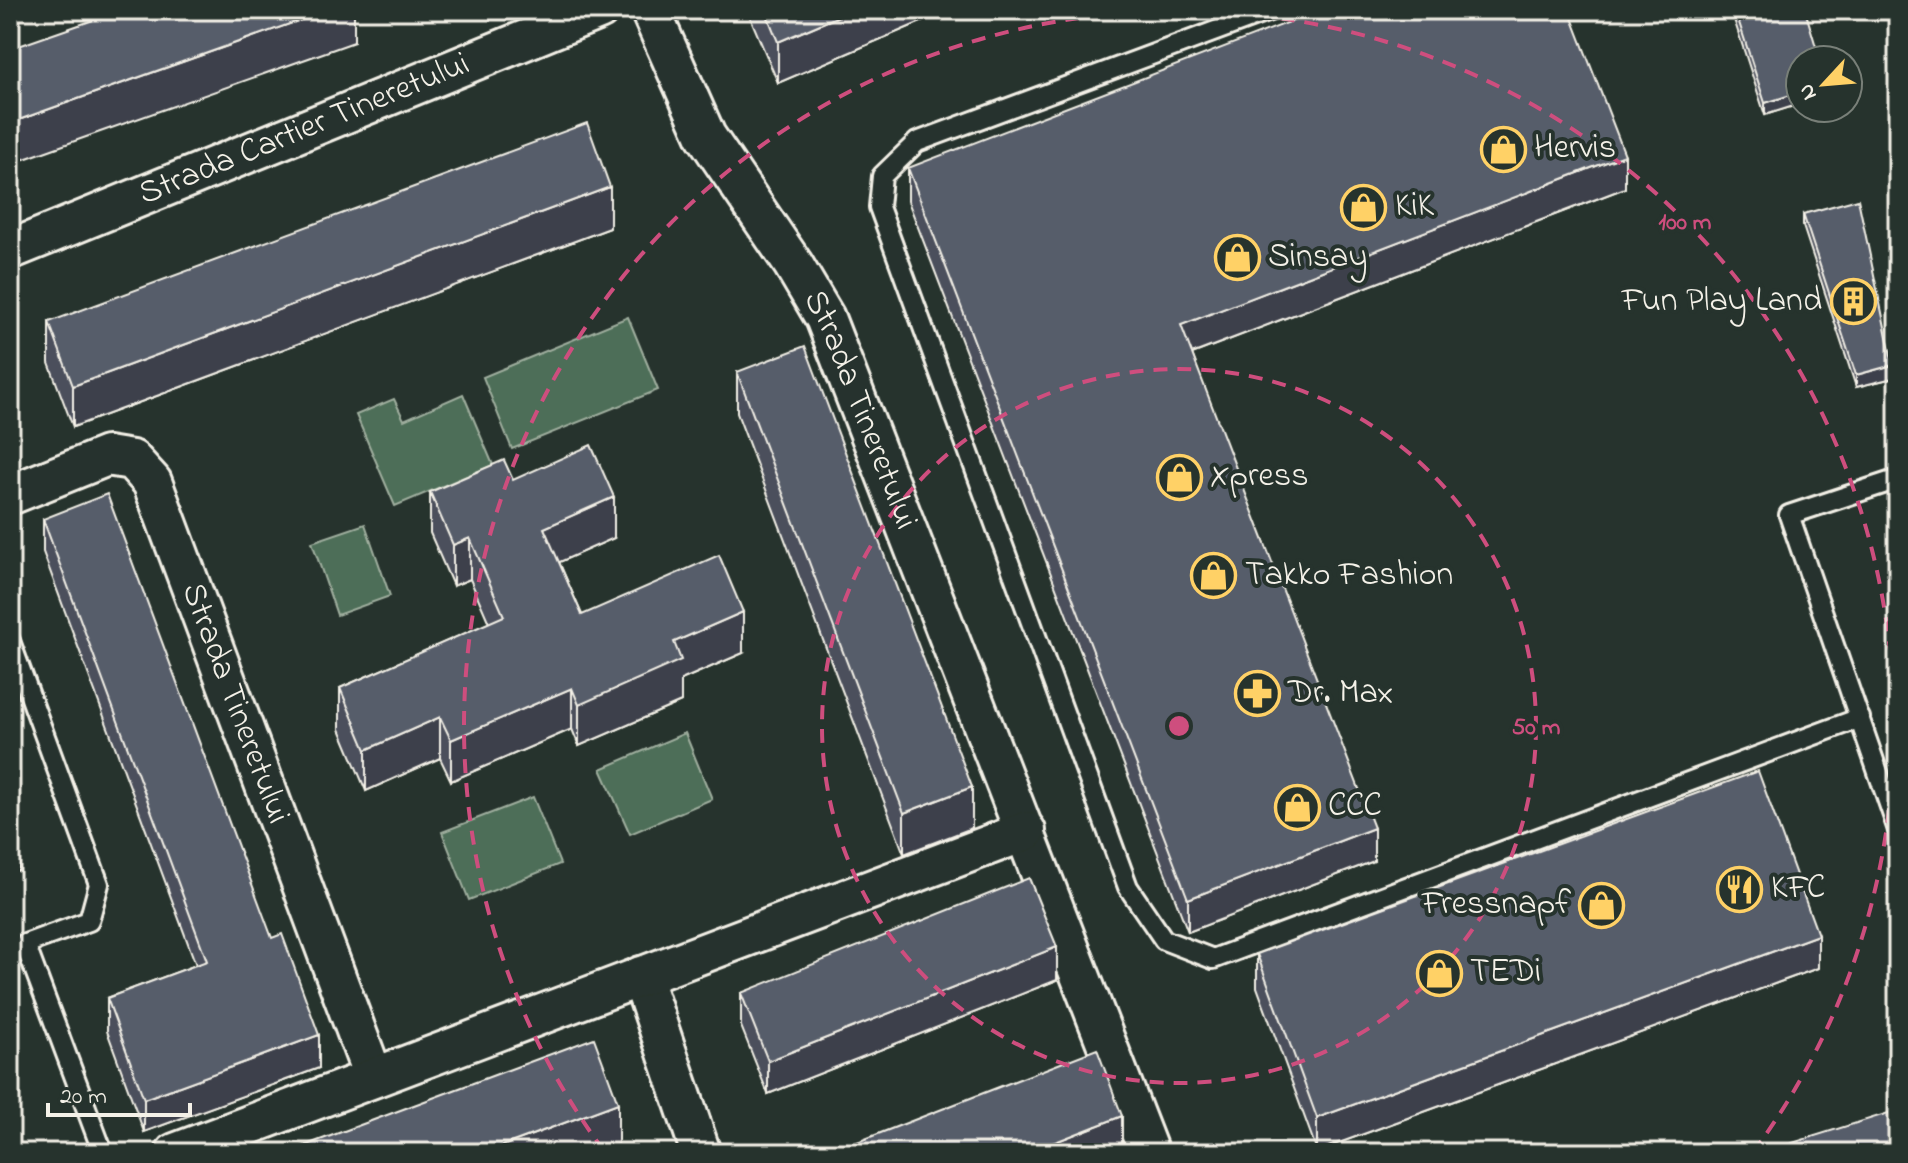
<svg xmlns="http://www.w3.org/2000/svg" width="1908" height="1163" viewBox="0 0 1908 1163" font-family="'Indie Flower',sans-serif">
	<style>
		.green { fill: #4e6e58; stroke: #a1b0a0; stroke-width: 2 }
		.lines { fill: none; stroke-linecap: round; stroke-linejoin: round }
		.lane-casing { stroke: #f4f1e8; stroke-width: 24 }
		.street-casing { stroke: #f4f1e8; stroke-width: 44 }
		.lane { stroke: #26332d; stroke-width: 18 }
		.street { stroke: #26332d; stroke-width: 38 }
		.wall { fill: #4b505c; stroke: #f4f1e8; stroke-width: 2 }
		.shaded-wall { fill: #3d414b; stroke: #f4f1e8; stroke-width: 2 }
		.building { fill: #575d6b; stroke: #f4f1e8; stroke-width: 2 }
		.ring { fill: none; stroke: #ce4e7e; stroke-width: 4; stroke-dasharray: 14 10 }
		.labels { text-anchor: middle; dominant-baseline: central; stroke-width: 8; stroke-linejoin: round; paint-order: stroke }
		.street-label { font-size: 34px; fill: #f4f1e8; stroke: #26332d }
		.poi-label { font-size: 34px; fill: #f4f1e8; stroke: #26332d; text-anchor: start }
		.centre { fill: #ce4e7e; stroke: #26332d; stroke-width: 4 }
		.ring-label { font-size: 24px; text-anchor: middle; font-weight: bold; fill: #ce4e7e; stroke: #26332d; stroke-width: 8; stroke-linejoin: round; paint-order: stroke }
	</style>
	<rect width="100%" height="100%" fill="#26332d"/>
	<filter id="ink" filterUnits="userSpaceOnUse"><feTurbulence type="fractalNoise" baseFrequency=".0125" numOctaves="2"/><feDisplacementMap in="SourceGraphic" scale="16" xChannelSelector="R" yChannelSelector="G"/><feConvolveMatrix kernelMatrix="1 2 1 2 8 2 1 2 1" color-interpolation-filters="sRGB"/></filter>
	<g filter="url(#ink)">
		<g class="green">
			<polygon points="628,317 658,390 512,449 483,377"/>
			<polygon points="463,394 493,465 395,506 356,415 394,399 404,420"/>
			<polygon points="365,524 390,596 337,615 312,542"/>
			<polygon points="685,733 712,799 630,834 601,769"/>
			<polygon points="533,797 560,864 469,900 442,832"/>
		</g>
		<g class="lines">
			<defs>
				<g id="lane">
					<polyline points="1272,10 917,142 882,176 879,207 1128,887 1164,940 1213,959 1860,718"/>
					<polyline points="1898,479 1789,515 1898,830"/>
					<polyline points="10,641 99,884 89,921 25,944 103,1153"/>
				</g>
				<g id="street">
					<path id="s1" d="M650,10l56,126 87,128 32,54 324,835"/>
					<path id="s2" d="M10,250l589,-240"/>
					<path id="s3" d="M10,495l97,-39 25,4 20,22 221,594"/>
					<polyline points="641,976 701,1153"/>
					<polyline points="175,1153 1026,831"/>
				</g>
			</defs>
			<use href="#lane" class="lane-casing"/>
			<use href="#street" class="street-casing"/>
			<use href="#lane" class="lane"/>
			<use href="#street" class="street"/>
		</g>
		<g class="wall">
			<polygon points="747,10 949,10 778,83"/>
			<polygon points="1731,10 1805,10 1800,60 1800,104 1765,115"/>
			<polygon points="908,168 1625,188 1192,354 1374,861 1188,932 908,201"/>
			<polygon points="1803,214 1893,378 1856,387 1803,226"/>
			<polygon points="610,228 73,427 49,363 49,322"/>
			<polygon points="737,372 972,828 904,854 737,413"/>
			<polygon points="513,480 614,538 559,562 582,615 743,653 681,680 681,702 579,746 572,729 451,781 440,758 366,791 340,729 340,688 489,623 470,579 453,586 430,533 430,492"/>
			<polygon points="43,519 319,1068 144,1132 107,1031 107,998 196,965 43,552"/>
			<polygon points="1257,954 1818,968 1317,1151 1257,987"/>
			<polygon points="1057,980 768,1094 741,1026 741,993"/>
		</g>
		<g class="shaded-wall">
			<polygon points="329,10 354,10 354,42 10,164 10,123"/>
			<polygon points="853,10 949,10 778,83 778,42"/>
			<polygon points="1800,92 1800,104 1765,115 1765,103"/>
			<polygon points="1625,155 1625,188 1181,358 1181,325"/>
			<polygon points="610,187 610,228 73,427 73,386"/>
			<polygon points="1893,365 1893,378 1856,387 1856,375"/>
			<polygon points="614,497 614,538 544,569 544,528"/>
			<polygon points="470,538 470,579 453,586 453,545"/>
			<polygon points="743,612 743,653 681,680 681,702 579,746 579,705 674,642"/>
			<polygon points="572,688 572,729 451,781 451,740"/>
			<polygon points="440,717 440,758 366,791 366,750"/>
			<polygon points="972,787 972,828 904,854 904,813"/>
			<polygon points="1374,828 1374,861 1188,932 1188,899"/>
			<polygon points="19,829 19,870 10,874 10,832"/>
			<polygon points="1818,935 1818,968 1317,1151 1317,1118"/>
			<polygon points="1057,947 1057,980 768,1094 768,1061"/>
			<polygon points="319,1035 319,1068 144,1132 144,1099"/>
			<polygon points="618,1103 618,1144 594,1153 483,1153"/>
			<polygon points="1122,1116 1122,1149 1112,1153 1027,1153"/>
		</g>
		<g class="building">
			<polygon points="122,10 329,10 10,123 10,49"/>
			<polygon points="765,10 853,10 778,42"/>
			<polygon points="1321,10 1569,10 1625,155 1181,325 1374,828 1188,899 908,168"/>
			<polygon points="1735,10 1805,10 1820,60 1800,60 1800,92 1765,103"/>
			<polygon points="587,123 610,187 73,386 49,322"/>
			<polygon points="1858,199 1893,365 1856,375 1803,214"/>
			<polygon points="805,346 972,787 904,813 737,372"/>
			<polygon points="591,445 614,497 544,528 582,615 719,555 743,612 674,642 681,660 579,705 572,688 451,740 440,717 366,750 340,688 504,616 470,538 453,545 430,492 504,460 513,480"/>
			<polygon points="107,494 272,938 282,934 319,1035 144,1099 107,998 207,961 43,519"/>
			<polygon points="1758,771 1818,935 1317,1118 1257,954"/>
			<polygon points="10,806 19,829 10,832"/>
			<polygon points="1029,878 1057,947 768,1061 741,993"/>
			<polygon points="594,1038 618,1103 483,1153 285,1153"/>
			<polygon points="1097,1049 1122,1116 1027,1153 829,1153"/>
			<polygon points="1898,1110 1898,1153 1760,1153"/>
		</g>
	</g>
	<g class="ring">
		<circle cx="1179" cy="726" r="357"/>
		<path d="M604 1151A715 715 0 1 1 1754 1151"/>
	</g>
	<defs>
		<symbol id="shop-ring" viewBox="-11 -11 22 22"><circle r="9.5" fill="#26332d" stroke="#ffd166" stroke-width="1.5"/><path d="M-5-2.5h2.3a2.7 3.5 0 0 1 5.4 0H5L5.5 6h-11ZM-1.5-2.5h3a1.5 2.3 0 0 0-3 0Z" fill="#ffd166"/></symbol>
		<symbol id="building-ring" viewBox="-11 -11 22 22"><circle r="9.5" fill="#26332d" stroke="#ffd166" stroke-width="1.5"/><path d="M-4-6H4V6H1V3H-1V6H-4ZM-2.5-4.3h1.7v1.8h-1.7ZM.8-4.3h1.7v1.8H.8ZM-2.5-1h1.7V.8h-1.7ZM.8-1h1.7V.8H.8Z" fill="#ffd166"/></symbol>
		<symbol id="pharmacy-ring" viewBox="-11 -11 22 22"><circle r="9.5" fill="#26332d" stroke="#ffd166" stroke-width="1.5"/><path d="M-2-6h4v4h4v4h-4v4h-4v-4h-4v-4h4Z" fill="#ffd166"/></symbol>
		<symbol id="restaurant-ring" viewBox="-11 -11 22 22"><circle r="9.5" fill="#26332d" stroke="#ffd166" stroke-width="1.5"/><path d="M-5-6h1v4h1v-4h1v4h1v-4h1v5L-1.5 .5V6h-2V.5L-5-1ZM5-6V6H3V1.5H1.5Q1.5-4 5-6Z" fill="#ffd166"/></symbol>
	</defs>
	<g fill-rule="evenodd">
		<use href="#shop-ring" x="1478" y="124" width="51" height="51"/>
		<use href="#shop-ring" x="1338" y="182" width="51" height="51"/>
		<use href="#shop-ring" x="1212" y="232" width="51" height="51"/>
		<use href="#building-ring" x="1828" y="276" width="51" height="51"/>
		<use href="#shop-ring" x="1154" y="452" width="51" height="51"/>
		<use href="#shop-ring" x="1188" y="550" width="51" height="51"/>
		<use href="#pharmacy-ring" x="1232" y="668" width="51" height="51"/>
		<use href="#shop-ring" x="1272" y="782" width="51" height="51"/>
		<use href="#restaurant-ring" x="1714" y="864" width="51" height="51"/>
		<use href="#shop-ring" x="1576" y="880" width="51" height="51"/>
		<use href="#shop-ring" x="1414" y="948" width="51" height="51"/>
	</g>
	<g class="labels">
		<g class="street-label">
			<text stroke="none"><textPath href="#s2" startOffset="318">Strada Cartier Tineretului</textPath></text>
			<text stroke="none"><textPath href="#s1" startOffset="454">Strada Tineretului</textPath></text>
			<text stroke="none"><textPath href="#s3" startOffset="396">Strada Tineretului</textPath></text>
		</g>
		<g class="poi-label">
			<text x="1534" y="149">Hervis</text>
			<text x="1395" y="207">KiK</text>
			<text x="1268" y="258">Sinsay</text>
			<text x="1822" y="302" text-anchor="end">Fun Play Land</text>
			<text x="1210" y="477">Xpress</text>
			<text x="1245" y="576">Takko Fashion</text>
			<text x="1288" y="694">Dr. Max</text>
			<text x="1328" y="807">CCC</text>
			<text x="1771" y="889">KFC</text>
			<text x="1571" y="905" text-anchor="end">Fressnapf</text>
			<text x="1470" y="973">TEDi</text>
		</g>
	</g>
	<circle cx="1179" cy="726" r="12" class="centre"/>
	<g class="ring-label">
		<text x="1685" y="229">100 m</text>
		<text x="1536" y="734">50 m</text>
	</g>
	<rect width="1908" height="1163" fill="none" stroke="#26332d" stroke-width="40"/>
	<rect x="20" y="20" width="1868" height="1123" fill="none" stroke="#f4f1e8" stroke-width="3" filter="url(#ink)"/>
	<g transform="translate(1824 84) rotate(244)"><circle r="38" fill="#26332d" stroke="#787f78" stroke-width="2"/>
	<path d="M0-6L14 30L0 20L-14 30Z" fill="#ffd166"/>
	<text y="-12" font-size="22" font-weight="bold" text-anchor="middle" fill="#f4f1e8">N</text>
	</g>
	<path d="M48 1103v12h142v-12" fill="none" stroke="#f4f1e8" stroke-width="4"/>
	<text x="60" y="1103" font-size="24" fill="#f4f1e8" stroke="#26332d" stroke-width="6" paint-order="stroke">20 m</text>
</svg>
